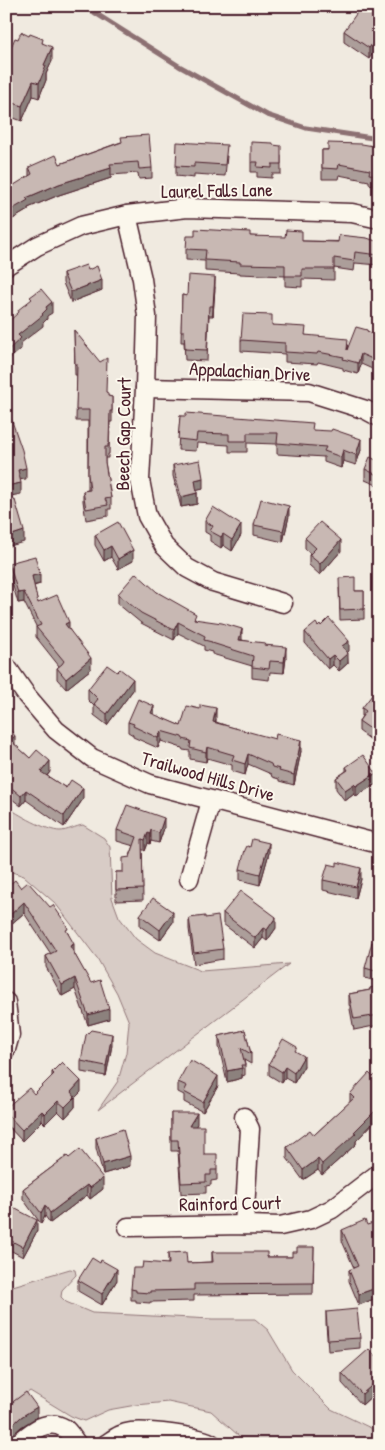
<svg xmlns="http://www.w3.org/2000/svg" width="385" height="1450" viewBox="0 0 385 1450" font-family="'Patrick Hand',sans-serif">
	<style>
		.green { fill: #d8ccc6; stroke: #917678 }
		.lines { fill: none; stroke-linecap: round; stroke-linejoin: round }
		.stream { stroke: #8c6f72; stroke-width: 5 }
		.minor-casing { stroke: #4a1f2b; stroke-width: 21 }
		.minor { stroke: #fbf7ec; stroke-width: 18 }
		.wall { fill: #ac9e9a; stroke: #4a1f2b }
		.shaded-wall { fill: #8c817d; stroke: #4a1f2b }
		.building { fill: #c8b8b3; stroke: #4a1f2b }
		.labels { text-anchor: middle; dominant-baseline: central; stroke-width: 4; stroke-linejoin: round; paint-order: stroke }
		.street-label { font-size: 19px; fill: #4a1f2b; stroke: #fbf7ec }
	</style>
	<rect width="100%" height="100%" fill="#f0eae0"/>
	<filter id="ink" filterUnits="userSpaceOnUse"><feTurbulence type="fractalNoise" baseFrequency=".02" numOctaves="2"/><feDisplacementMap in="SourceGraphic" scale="10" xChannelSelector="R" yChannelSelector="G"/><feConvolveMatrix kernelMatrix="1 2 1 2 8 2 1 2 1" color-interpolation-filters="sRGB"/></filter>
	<g filter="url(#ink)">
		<g class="green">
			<path d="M6,806c11,8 41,25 54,25 7,0 16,-5 23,-6l21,13 6,9 2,51 7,19 17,22 19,14 46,18 88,-7 -191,146 20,-29 8,-28 3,-31 -12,-29 -20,-35 -42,-55 -31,-27 -18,-6z"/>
			<polygon points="70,1269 75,1270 76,1275 62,1290 61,1297 66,1302 92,1313 212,1319 255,1319 268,1330 292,1370 331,1409 379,1432 379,1444 248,1444 211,1411 168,1402 136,1405 108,1410 84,1421 71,1416 30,1391 6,1409 6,1288"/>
		</g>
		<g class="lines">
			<polyline class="stream" points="84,6 179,66 267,115 306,128 379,139"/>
			<defs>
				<g id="minor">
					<polyline points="127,215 142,279 147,316 145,388 140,480 147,516 164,546 187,568 213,582 283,603"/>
					<polyline points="6,266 37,246 81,226 127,215 187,208 352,213 379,219"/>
					<polyline points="145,388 309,392 366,410 379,417"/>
					<polyline points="6,666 27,696 56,730 92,758 150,784 379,844"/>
					<polyline points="189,879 211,801"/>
					<polyline points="6,1002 10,1035 6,1049"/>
					<polyline points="244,1225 250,1129 244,1117"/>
					<polyline points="128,1227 244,1225 280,1226 311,1219 332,1209 379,1173"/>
					<path d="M17,1444c12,-10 29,-27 47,-16 5,3 9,11 13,16"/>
					<path d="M106,1444c8,-5 15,-11 25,-12 14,-2 70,4 81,12"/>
				</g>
			</defs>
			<use href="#minor" class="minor-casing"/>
			<use href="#minor" class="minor"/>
		</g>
		<g class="wall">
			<polygon points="379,20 369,59 344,42 344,31"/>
			<polygon points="18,39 43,43 52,61 46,74 46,80 39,98 33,96 22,121 11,117 9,122 6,121 6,58"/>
			<polygon points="121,142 152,168 152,178 139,179 138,173 111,175 111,178 59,195 28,208 28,210 6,223 29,176 29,167 60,164"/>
			<polygon points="273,145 281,156 281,174 272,174 272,178 257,177 257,172 251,172 251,162"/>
			<polygon points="379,147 379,186 369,184 369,181 339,175 338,179 322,179 322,150"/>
			<polygon points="227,156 225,176 194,174 194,178 176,176 176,166"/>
			<polygon points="250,236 302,241 379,242 379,265 355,263 354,271 334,268 334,280 302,279 302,287 285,286 285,276 240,274 240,273 205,271 205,261 186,260 186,249"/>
			<polygon points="88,270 102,290 71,302 63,283 63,273"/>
			<polygon points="215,287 213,316 209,316 207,361 185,360 184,342 181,342 182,295 187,296"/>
			<polygon points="272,325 348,348 367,331 379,337 379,372 361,364 358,374 343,370 343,368 318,362 317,364 285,362 285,354 241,351 241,340"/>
			<polygon points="74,330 108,396 112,397 112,422 110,422 109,454 108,454 108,458 105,458 105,462 111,498 111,509 108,509 108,516 86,520 83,501 83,491 88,490 88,421 76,421 77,375 75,375"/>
			<polygon points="180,416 313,430 361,450 356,465 343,461 341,468 324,462 324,457 277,454 277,444 247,443 247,452 229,452 229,445 197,443 196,451 178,450"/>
			<polygon points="379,459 379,486 365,480 365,469 378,461"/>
			<polygon points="173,465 203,489 197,490 197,504 181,507 173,476"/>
			<polygon points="289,516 283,542 254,535 254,525"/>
			<polygon points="205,521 241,535 232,551 223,545 221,548 210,541 210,535 205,532"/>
			<polygon points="95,535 133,561 118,569 111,557 104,561 95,545"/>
			<polygon points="305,538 341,551 320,575 309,565 309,555 311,554 305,549"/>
			<polygon points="9,563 40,584 34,586 38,603 69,629 91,669 66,689 57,679 57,668 59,666 36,637 36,626 24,602 18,603 9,573"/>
			<polygon points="339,588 355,591 364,591 364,619 340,620"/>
			<polygon points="157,592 196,619 242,640 265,645 286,658 284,673 270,672 269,680 252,678 252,666 212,654 212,652 204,650 204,646 178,633 174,640 141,623 118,604 118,594"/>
			<polygon points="318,626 349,651 347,652 348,663 339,671 333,665 328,669 305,643 305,632"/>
			<polygon points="88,689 133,690 107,725 94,715 94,706 88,700"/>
			<polygon points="379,700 379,746 359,731 359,721 362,716 362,708"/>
			<polygon points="154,715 181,726 216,719 216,722 301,751 294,785 279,781 279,779 272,777 271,774 248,764 245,775 232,771 232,765 207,758 206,762 190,759 190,751 183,750 182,748 161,741 158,748 133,737 133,735 128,732 128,722"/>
			<polygon points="6,722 10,729 15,745 30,758 50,772 47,776 66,788 83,799 64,827 26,800 21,806 7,795"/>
			<polygon points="346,767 376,784 356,796 354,794 345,801 336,789 336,778 346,771"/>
			<polygon points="164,828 159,843 151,841 150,844 148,843 145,851 142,849 143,900 116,901 116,872 123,872 134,846 117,841 117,830"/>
			<polygon points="269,853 260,885 240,880 240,869"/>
			<polygon points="337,866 361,879 356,898 323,890 323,880"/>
			<polygon points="6,887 21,888 68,933 74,953 109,1019 88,1025 75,989 62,996 46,967 46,956 51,954 24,913 10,925 6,921"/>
			<polygon points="223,913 276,928 267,941 263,938 255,948 223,924"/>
			<polygon points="140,915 173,922 160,940 140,926"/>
			<polygon points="189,918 205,918 223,949 223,959 194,964 189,929"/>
			<polygon points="379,944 379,982 365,978 365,968"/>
			<polygon points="379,986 379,1025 354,1030 349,1004 349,994 370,990 370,988"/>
			<polygon points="245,1030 251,1054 251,1064 244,1060 245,1065 245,1075 242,1076 242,1078 227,1082 219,1047 219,1036"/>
			<polygon points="112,1045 106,1076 81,1072 81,1061"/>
			<polygon points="297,1052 304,1066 294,1083 285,1078 282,1083 269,1075 269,1064"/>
			<polygon points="379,1071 379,1117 356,1141 356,1144 322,1175 318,1170 303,1180 287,1158 287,1147 314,1135 350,1102 350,1094 373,1077"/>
			<polygon points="52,1072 81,1092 75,1098 75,1107 65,1118 58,1111 45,1124 42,1121 22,1141 6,1124 6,1108 34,1094 52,1076"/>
			<polygon points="178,1082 218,1086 203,1112 184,1102 184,1095 178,1092"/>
			<polygon points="171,1113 197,1124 195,1126 204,1154 217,1170 217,1180 211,1181 211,1185 206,1186 206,1193 181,1194 178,1151 171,1151"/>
			<polygon points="96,1138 130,1166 103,1174 96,1148"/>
			<polygon points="67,1156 103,1189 90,1199 87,1195 50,1223 45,1216 41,1224 23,1199 23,1189"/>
			<polygon points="6,1204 37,1231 23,1257 6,1248"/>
			<polygon points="342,1230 379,1255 379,1297 359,1305 349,1281 349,1270 354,1268 342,1241"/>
			<polygon points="314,1247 313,1294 194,1295 194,1301 150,1302 150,1303 136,1302 136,1300 131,1300 131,1289 142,1268 168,1264 168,1253 187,1263 212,1262 212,1252 267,1257 292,1257 297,1252"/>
			<polygon points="78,1280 117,1280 102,1305 78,1291"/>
			<polygon points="326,1312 360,1338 360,1348 328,1351 326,1323"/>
			<polygon points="379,1360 379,1389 362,1405 342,1383 342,1373"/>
			<polygon points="6,1407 37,1417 21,1427 8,1439 6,1438"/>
		</g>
		<g class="shaded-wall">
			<polygon points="379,35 379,45 369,59 369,48"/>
			<polygon points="52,47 52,61 46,74 46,80 39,98 39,83 44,65"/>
			<polygon points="33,81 33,96 22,121 22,106"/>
			<polygon points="11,102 11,117 9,122 9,107"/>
			<polygon points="111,168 111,178 59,195 28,208 28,210 6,223 6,213 26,198 59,184"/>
			<polygon points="215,277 215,287 213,316 213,306"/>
			<polygon points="102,280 102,290 71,302 71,292"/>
			<polygon points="52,302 52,313 47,316 47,319 43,323 43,326 21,343 21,349 6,362 6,352 18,335 42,314 46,307"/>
			<polygon points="361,354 361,364 358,374 358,363"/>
			<polygon points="361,439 361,450 356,465 356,455"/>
			<polygon points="343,450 343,461 341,468 341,457"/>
			<polygon points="26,468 26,479 18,480 18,470"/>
			<polygon points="203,478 203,489 195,491 195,480"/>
			<polygon points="21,483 21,494 6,497 6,486"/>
			<polygon points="197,493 197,504 181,507 181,497"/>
			<polygon points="289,506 289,516 283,542 283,531"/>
			<polygon points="241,525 241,535 232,551 232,540"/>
			<polygon points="24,531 24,542 6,547 6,537"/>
			<polygon points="223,534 223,545 221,548 221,537"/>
			<polygon points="341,540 341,551 320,575 320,564"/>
			<polygon points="111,546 111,557 104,561 104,550"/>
			<polygon points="133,550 133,561 118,569 118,559"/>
			<polygon points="40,574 40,584 32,586 32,576"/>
			<polygon points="24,592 24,602 18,603 18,593"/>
			<polygon points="69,622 69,632 65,624"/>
			<polygon points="178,622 178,633 174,640 174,630"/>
			<polygon points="242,629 242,640 239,640"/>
			<polygon points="349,641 349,651 342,657 342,646"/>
			<polygon points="286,647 286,658 284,673 284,662"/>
			<polygon points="348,653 348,663 339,671 339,661"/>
			<polygon points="333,655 333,665 328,669 328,659"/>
			<polygon points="91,658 91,669 66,689 66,679"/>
			<polygon points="133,679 133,690 107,725 107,714"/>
			<polygon points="154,706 154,717 151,713"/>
			<polygon points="216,708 216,719 213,732 213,722"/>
			<polygon points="161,731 161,741 158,748 158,738"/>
			<polygon points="15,736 15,746 10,740"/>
			<polygon points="301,740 301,751 294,785 294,775"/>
			<polygon points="207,747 207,758 206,762 206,752"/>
			<polygon points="248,754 248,764 245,775 245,764"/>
			<polygon points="50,761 50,772 41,782 41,772"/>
			<polygon points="376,773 376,784 356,796 356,786"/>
			<polygon points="354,784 354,794 345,801 345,790"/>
			<polygon points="83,788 83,799 64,827 64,816"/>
			<polygon points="26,790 26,800 21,806 21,796"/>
			<polygon points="164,818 164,828 159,843 159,833"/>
			<polygon points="151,830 151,841 150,844 150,834"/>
			<polygon points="148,833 148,843 145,851 145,840"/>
			<polygon points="269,843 269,853 260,885 260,874"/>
			<polygon points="361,868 361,879 356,898 356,887"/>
			<polygon points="24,902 24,913 10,925 10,915"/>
			<polygon points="173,912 173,922 160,940 160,930"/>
			<polygon points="276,917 276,928 267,941 267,930"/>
			<polygon points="263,928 263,938 255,948 255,938"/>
			<polygon points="74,944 74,955 70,946"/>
			<polygon points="75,978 75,989 62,996 62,985"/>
			<polygon points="109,1009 109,1019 88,1025 88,1015"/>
			<polygon points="112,1034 112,1045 106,1076 106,1066"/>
			<polygon points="304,1056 304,1066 294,1083 294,1073"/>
			<polygon points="285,1067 285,1078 282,1083 282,1072"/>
			<polygon points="242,1068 242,1078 227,1082 227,1071"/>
			<polygon points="218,1076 218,1086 203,1112 203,1102"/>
			<polygon points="81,1081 81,1092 75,1098 75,1107 65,1118 65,1107 71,1092"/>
			<polygon points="58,1101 58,1111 45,1124 45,1114"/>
			<polygon points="379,1107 379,1117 356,1141 356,1144 322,1175 322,1164"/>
			<polygon points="42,1111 42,1121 22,1141 22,1130"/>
			<polygon points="197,1113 197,1124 189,1137 189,1126"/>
			<polygon points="130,1156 130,1166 103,1174 103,1164"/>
			<polygon points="318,1159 318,1170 303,1180 303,1170"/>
			<polygon points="103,1178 103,1189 90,1199 90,1188"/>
			<polygon points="87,1185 87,1195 50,1223 50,1213"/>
			<polygon points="45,1205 45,1216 41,1224 41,1213"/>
			<polygon points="37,1220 37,1231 23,1257 23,1247"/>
			<polygon points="379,1243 379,1254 375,1256 375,1245"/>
			<polygon points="117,1269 117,1280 102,1305 102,1294"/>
			<polygon points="379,1287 379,1297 359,1305 359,1294"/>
			<polygon points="379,1379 379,1389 362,1405 362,1394"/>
			<polygon points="37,1407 37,1417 21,1427 8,1439 8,1429 21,1417"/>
		</g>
		<g class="building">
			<polygon points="361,7 379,20 379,35 369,48 344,31"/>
			<polygon points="21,32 29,36 30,34 43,39 42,43 52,47 44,65 46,66 39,83 33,81 22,106 11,102 9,107 6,106 6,58 15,38 18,39"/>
			<polygon points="149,135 152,168 139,169 138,162 110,164 111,168 59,184 26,198 28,200 6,213 6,190 32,174 29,167 56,155 60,164 122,142 121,137"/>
			<polygon points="177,142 227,145 225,165 194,163 194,167 176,166"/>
			<polygon points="251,142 273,143 273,145 281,146 281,164 272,164 272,168 257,167 258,162 251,162"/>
			<polygon points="328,143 362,144 379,147 379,175 369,174 370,170 339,164 338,169 322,168 322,150 328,150"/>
			<polygon points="195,229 250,232 250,236 285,237 286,230 302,231 302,241 338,242 339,235 367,238 379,242 379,255 355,252 354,261 334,258 334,269 302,269 302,276 285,276 285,265 240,264 240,262 205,260 206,250 186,249 187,236 195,236"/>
			<polygon points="86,265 88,270 97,266 102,280 71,292 63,273"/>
			<polygon points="188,275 215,277 213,306 209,306 207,350 185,349 184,331 181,331 182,295 187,296"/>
			<polygon points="41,289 52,302 46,307 47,309 42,314 43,315 18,335 21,338 6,352 6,324 19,312 18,310 32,299 30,297"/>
			<polygon points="243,314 272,315 272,325 306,327 305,335 348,339 347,350 356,327 367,330 367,331 379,337 379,362 361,354 358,363 343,359 344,357 318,352 317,354 285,352 285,343 241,340"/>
			<polygon points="74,330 100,362 107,358 106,392 108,393 108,396 112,397 112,411 110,411 109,444 108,444 108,447 105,447 105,462 111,498 105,499 108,505 86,509 83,491 90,490 88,474 89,410 76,410 77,364 75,364"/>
			<polygon points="6,404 22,450 26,468 18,470 21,483 6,486"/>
			<polygon points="186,413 313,423 312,430 331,431 332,429 361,439 356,455 343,450 341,457 324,451 326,447 277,443 278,433 247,433 247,441 229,441 229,434 197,433 196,441 178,439 180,416 186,416"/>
			<polygon points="370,457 378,461 379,459 379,476 365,469"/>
			<polygon points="200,460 203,478 195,480 197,493 181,497 173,465"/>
			<polygon points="261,499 289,506 283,531 254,525"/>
			<polygon points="15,500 24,531 6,537 6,502"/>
			<polygon points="213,507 241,525 232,540 223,534 221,537 210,531 213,526 205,521"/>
			<polygon points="118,522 133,550 118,559 111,546 104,550 95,535"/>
			<polygon points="320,522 341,540 320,564 309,555 316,548 305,538"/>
			<polygon points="35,556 40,574 32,576 38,603 57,595 69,622 65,624 91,658 66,679 57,668 62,664 64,661 36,627 41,625 24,592 18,593 9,563"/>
			<polygon points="136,573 157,592 196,614 194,619 222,623 242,629 239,640 265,643 264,645 286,647 284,662 270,661 269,669 252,667 253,656 212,643 212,642 204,640 205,636 178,622 174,630 141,613 118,594"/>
			<polygon points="355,577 355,591 364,591 364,609 340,610 339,578"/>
			<polygon points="329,618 349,641 342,646 348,653 339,661 333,655 328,659 305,632 316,623 318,626 320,624 321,626"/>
			<polygon points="107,665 117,672 120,669 133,679 107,714 94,704 98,699 88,689"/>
			<polygon points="372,695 379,700 379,735 359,721 366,711 362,708"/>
			<polygon points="138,699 154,706 151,713 181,726 187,706 200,709 200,705 216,708 213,722 275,739 276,734 301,740 294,775 279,771 280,769 272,767 271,764 248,754 245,764 232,760 234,755 207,747 206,752 190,748 191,741 183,739 182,737 161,731 158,738 133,726 134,724 128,722"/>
			<polygon points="6,722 10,727 9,728 15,736 10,740 30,758 37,750 50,761 41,772 66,788 71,780 83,788 64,816 26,790 21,796 7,784 12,778 6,773 6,766 9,763 6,759"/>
			<polygon points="363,755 376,773 356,786 354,784 345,790 336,778 348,770 346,767"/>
			<polygon points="127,805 164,818 159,833 151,830 150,834 148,833 145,840 142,839 143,889 116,890 116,872 123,872 123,858 130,857 137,837 117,830"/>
			<polygon points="252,839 269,843 260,874 240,869 245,850 247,846 250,847"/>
			<polygon points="337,862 361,868 356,887 323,880 328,864 337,866"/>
			<polygon points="15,880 21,888 28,882 50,907 53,905 66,924 68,929 66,930 74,944 70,946 91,983 100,980 109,1009 88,1015 75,978 62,985 46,956 56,951 24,902 10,915 6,910 6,887"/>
			<polygon points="241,891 276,917 267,930 263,928 255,938 223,913"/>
			<polygon points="153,898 173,912 160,930 140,915"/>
			<polygon points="205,916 205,918 218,916 223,949 194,953 189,918"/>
			<polygon points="372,942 379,944 379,972 365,968"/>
			<polygon points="379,986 379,1015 354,1019 349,994 370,990 370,988"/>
			<polygon points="91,1030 112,1034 106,1066 81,1061 86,1035"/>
			<polygon points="245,1030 251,1054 241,1048 245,1065 241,1065 242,1068 227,1071 219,1036"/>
			<polygon points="283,1039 297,1047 295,1051 304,1056 294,1073 285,1067 282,1072 269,1064"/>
			<polygon points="190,1060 218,1076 203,1102 184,1092 187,1086 178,1082"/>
			<polygon points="62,1062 81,1081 71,1092 75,1097 65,1107 58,1101 45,1114 42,1111 22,1130 6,1113 6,1108 29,1088 34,1094 54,1074 52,1072"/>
			<polygon points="379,1071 379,1107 354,1132 356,1133 322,1164 318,1159 303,1170 287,1147 310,1130 314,1135 354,1098 350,1094 369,1073 373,1077"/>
			<polygon points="171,1113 197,1113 189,1126 204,1126 204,1154 217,1154 217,1170 211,1170 211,1175 206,1175 206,1182 181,1183 178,1140 171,1140"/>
			<polygon points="123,1129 130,1156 103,1164 96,1138"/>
			<polygon points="80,1149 103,1178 90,1188 87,1185 50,1213 45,1205 41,1213 23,1189 67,1156 69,1158"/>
			<polygon points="6,1204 37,1220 23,1247 6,1238"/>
			<polygon points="365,1220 367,1225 373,1223 379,1236 379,1243 375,1245 379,1255 379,1287 359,1294 349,1270 358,1266 342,1230"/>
			<polygon points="297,1247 314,1247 313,1283 194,1284 194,1290 150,1291 150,1293 136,1292 136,1290 131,1289 133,1268 142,1268 143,1262 169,1264 168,1253 186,1252 187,1263 213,1262 212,1252 267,1252 267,1257 292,1257 292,1252 297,1252"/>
			<polygon points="92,1258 100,1263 101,1260 117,1269 102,1294 78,1280"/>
			<polygon points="357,1309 360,1338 328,1340 326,1312"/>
			<polygon points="369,1349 379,1360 377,1361 379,1364 377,1366 379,1368 379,1379 362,1394 342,1373"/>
			<polygon points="26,1392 37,1407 21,1417 8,1429 6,1427 6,1407"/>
		</g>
	</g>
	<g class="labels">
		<g class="street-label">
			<text transform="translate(217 190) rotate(-1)">Laurel Falls Lane</text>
			<text transform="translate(250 371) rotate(3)">Appalachian Drive</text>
			<text transform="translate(123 434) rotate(-89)">Beech Gap Court</text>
			<text transform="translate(208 776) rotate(16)">Trailwood Hills Drive</text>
			<text transform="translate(230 1203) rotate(-1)">Rainford Court</text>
		</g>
	</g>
	<rect width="385" height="1450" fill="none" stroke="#fbf7ec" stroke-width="25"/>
	<rect x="12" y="12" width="360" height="1425" fill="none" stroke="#4a1f2b" stroke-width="2" filter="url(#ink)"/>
</svg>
